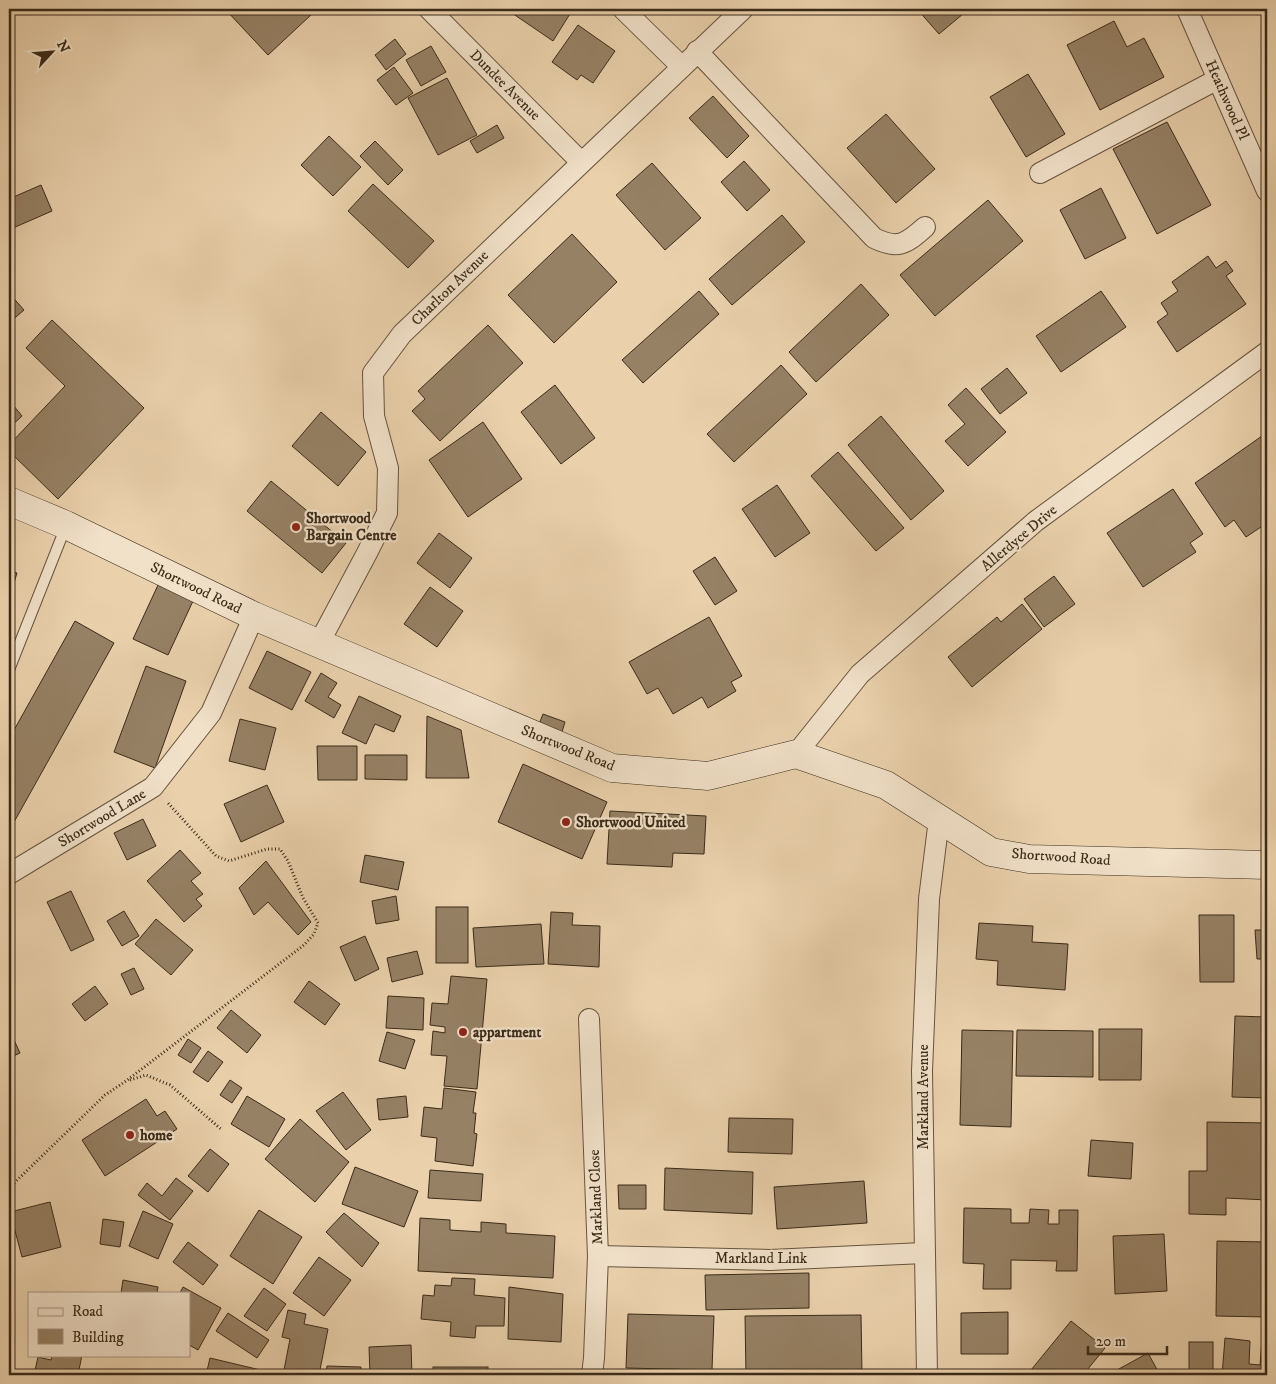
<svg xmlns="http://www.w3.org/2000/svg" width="1276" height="1384" viewBox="0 0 1276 1384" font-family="'IM FELL DW Pica',serif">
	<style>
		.building { fill: #968165; stroke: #3a2b19 }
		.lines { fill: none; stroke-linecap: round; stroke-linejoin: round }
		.service-casing { stroke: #66543e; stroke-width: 12 }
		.minor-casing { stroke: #66543e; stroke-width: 22 }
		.secondary-casing { stroke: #3a2b19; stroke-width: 29 }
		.path { stroke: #3a2b19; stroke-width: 3; stroke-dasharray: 1 2.5; stroke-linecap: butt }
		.service { stroke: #f1e1c9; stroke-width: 10 }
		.minor { stroke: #f1e1c9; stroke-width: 20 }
		.secondary { stroke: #f1e1c9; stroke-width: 28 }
		.poi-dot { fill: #8f2418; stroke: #f1e1c9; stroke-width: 2 }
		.labels { text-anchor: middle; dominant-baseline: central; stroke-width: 4.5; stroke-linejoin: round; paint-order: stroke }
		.street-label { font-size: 15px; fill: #3a2b19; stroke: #f1e1c9 }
		.poi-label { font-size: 15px; font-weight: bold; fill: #3a2b19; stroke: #f1e1c9; text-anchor: start }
	</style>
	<rect width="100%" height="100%" fill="#ead1ac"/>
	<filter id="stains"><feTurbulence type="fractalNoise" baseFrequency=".004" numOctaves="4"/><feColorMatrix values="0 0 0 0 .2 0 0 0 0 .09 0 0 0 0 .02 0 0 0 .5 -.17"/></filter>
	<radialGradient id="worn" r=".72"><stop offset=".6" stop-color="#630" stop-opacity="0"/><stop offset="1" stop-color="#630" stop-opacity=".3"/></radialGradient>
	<g class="building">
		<polygon points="225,9 308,9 312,14 268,55"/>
		<polygon points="506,9 573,9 553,41"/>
		<polygon points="917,9 969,9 939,34"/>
		<polygon points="1114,21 1127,47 1144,38 1164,77 1100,110 1067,45"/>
		<polygon points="578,25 615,51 593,83 581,75 577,80 552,62"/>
		<polygon points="395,39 406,54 386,70 375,55"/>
		<polygon points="431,46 446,72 421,86 406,60"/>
		<polygon points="394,67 413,93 396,105 377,80"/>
		<polygon points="1028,74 1065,134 1026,157 990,97"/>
		<polygon points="447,78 477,135 438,155 408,98"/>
		<polygon points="713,96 749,136 727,158 689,118"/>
		<polygon points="886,114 935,169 896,203 847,148"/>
		<polygon points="1167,122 1211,205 1157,234 1113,149"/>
		<polygon points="497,125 504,138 477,153 470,141"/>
		<polygon points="329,136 361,167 333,196 301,165"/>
		<polygon points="375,141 403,170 388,185 360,156"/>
		<polygon points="744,161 770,190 747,211 721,182"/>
		<polygon points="652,163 701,218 665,250 616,195"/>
		<polygon points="373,184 434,241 408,268 348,211"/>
		<polygon points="41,185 52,211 13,228 9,217 9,199"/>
		<polygon points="1101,188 1126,238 1085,259 1060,210"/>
		<polygon points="988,200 1023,241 935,316 900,275"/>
		<polygon points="782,215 805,242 732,305 709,279"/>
		<polygon points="572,234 617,282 554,343 508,295"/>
		<polygon points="1208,256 1216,268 1226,261 1233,271 1226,276 1246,304 1177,352 1157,322 1168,314 1161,303 1178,291 1172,282"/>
		<polygon points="861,284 889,315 816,382 789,352"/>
		<polygon points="699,291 719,314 643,383 622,360"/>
		<polygon points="1101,291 1126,327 1061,372 1036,336"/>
		<polygon points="9,293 24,310 9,323"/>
		<polygon points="52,320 144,408 58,499 9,451 9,445 65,386 26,348"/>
		<polygon points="488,325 523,363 440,441 412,411 425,399 418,391"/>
		<polygon points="781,365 807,394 734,462 707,434"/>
		<polygon points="1007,368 1027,393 1000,414 981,389"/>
		<polygon points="555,385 595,438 561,464 521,412"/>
		<polygon points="966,388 1006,432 968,466 945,441 965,424 948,405"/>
		<polygon points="9,400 22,416 9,428"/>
		<polygon points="321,412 366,452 338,486 292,446"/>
		<polygon points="881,416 944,491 911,520 848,445"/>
		<polygon points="483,422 522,479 468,517 429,460"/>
		<polygon points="1262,436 1267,443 1267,523 1246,537 1234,520 1225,527 1195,483"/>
		<polygon points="838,452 904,528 876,551 811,476"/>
		<polygon points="271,481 346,543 322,573 247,511"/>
		<polygon points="777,485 810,533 775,557 742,509"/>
		<polygon points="1173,489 1203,534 1190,543 1196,552 1143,587 1107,533"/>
		<polygon points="439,533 472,558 450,588 417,563"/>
		<polygon points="715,557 737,591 715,605 693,571"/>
		<polygon points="9,570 17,573 9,599"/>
		<polygon points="1054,576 1075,604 1044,627 1024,599"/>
		<polygon points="158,585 193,601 168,655 133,639"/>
		<polygon points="430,587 463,611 437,647 404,624"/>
		<polygon points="1022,604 1042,629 972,687 948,657 997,617 1001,622"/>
		<polygon points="709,617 742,676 731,682 736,691 708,708 702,697 673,714 658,688 647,694 629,662"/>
		<polygon points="75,621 114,643 9,831 9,739"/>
		<polygon points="267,651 311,672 292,710 249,688"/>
		<polygon points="146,666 186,681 155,768 114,752"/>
		<polygon points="321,673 337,683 328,697 341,705 334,718 305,701"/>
		<polygon points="359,696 401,716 394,732 375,724 366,744 342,733"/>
		<polygon points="543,714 565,722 562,732 539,724"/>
		<polygon points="427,716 461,730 469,778 426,778"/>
		<polygon points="240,719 276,728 265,770 229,761"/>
		<polygon points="317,746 357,746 357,780 318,780"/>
		<polygon points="365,755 407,755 407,780 365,779"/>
		<polygon points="523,764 607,802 582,859 498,822"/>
		<polygon points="267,785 284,822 241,842 224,804"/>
		<polygon points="610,811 706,816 704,854 673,853 672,867 607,864"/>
		<polygon points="143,819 156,846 127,860 114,833"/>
		<polygon points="180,850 201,873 191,881 203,894 196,899 202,906 184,922 147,881"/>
		<polygon points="365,855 404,862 398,890 360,882"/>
		<polygon points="266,861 311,922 298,935 268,902 254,915 239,888"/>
		<polygon points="71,891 94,940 71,951 47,902"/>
		<polygon points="396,896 399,920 376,924 372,901"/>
		<rect x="436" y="907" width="32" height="56"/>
		<polygon points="124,911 139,936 122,946 107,921"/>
		<polygon points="551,912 573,913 572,925 600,926 599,967 548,964"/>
		<polygon points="1199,915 1234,915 1234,982 1200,982"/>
		<polygon points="156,919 193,950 171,975 135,944"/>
		<polygon points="979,923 1033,926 1032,942 1068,944 1065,990 997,985 998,961 976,959"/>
		<polygon points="541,924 544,964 476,967 473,928"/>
		<polygon points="1255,930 1267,930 1267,959 1257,959"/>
		<polygon points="365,936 379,969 355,981 340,947"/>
		<polygon points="417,951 423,974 392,982 387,958"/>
		<polygon points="134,968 144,989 131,995 121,974"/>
		<polygon points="451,976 487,979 477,1089 444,1086 447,1056 431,1055 433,1031 445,1033 445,1027 430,1025 432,1003 448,1004"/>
		<polygon points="309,981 340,1004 325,1025 294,1002"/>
		<polygon points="95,986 108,1004 85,1021 72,1004"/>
		<polygon points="388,996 424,998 423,1030 386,1028"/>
		<polygon points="231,1010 261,1035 247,1053 217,1028"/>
		<polygon points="1235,1016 1267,1017 1267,1098 1232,1097"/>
		<polygon points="9,1029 20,1053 9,1058"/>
		<polygon points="1099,1029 1142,1029 1141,1080 1099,1080"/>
		<polygon points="962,1030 1013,1031 1011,1127 960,1125"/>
		<polygon points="1017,1030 1093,1031 1093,1077 1016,1076"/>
		<polygon points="387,1032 415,1040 405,1069 379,1061"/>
		<polygon points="188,1039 201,1048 191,1063 178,1055"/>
		<polygon points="208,1051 223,1062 208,1082 193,1072"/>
		<polygon points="230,1080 242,1088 232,1103 220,1095"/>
		<polygon points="444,1088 476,1092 473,1113 476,1113 474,1133 477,1134 473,1166 435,1161 437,1138 421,1136 424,1107 442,1109"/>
		<polygon points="343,1092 371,1130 346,1150 316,1111"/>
		<polygon points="247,1096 285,1119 269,1147 231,1124"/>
		<polygon points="406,1096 408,1117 379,1120 377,1099"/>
		<polygon points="146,1099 157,1116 165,1111 177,1129 105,1176 82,1140"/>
		<polygon points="729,1118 793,1119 792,1154 728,1152"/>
		<polygon points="300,1119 349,1162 315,1202 265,1159"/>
		<polygon points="1207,1122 1267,1123 1267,1200 1226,1198 1226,1215 1189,1214 1189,1171 1207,1171"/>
		<polygon points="1091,1140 1133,1143 1131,1179 1088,1176"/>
		<polygon points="210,1149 229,1164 208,1192 188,1176"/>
		<polygon points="355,1167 418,1191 404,1227 342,1204"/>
		<polygon points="665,1168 753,1172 752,1214 664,1210"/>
		<polygon points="430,1170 483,1174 481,1201 428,1198"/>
		<polygon points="176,1178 193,1191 170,1220 138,1195 147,1183 162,1196"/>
		<polygon points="864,1181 867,1223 777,1229 774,1187"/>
		<polygon points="618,1185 646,1185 646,1209 619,1209"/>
		<polygon points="50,1202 61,1247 22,1257 10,1212"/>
		<polygon points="964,1208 1011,1209 1011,1223 1029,1223 1030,1209 1049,1210 1048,1224 1059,1224 1059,1210 1078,1210 1077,1271 1056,1271 1057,1261 1011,1260 1011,1289 983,1289 984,1264 963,1263"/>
		<polygon points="259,1210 302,1237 273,1284 230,1256"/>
		<polygon points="143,1211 173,1224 158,1259 129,1246"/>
		<polygon points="344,1213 379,1243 362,1267 326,1232"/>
		<polygon points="420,1218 450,1220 450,1230 481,1232 481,1222 506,1224 506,1233 555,1236 553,1278 418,1271"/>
		<polygon points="103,1219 124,1222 120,1247 100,1244"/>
		<polygon points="1164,1234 1167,1291 1115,1294 1113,1236"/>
		<polygon points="1217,1241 1267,1242 1267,1317 1216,1316"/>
		<polygon points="188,1242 218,1265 203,1285 173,1262"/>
		<polygon points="319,1257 351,1280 324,1316 293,1293"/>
		<polygon points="809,1273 809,1308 706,1310 705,1275"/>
		<polygon points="452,1278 475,1279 474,1295 505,1298 504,1326 476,1326 475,1338 450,1336 451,1322 421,1319 423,1295 434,1296 435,1285 451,1286"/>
		<polygon points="123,1280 158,1287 157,1293 121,1293"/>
		<polygon points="183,1287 221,1308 198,1350 189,1345 189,1293 180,1293"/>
		<polygon points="509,1287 563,1294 561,1342 508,1339"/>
		<polygon points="264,1288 286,1304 267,1331 244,1316"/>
		<polygon points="288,1310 306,1314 304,1324 328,1329 319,1375 283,1375 290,1339 282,1337"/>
		<polygon points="1008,1312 1008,1354 961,1354 961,1313"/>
		<polygon points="228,1313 269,1340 257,1358 216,1331"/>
		<polygon points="628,1314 714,1316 712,1370 626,1368"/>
		<polygon points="861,1315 862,1375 746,1375 745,1316"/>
		<polygon points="1071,1321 1105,1348 1083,1375 1036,1375 1031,1370"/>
		<polygon points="1225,1338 1250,1341 1249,1364 1260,1365 1262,1340 1267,1340 1267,1375 1222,1375"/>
		<rect x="1189" y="1342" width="24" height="33"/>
		<polygon points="411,1345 412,1375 370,1375 369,1347"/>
		<polygon points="1148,1353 1160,1375 1108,1375"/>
		<polygon points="52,1355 82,1355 78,1375 34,1375 38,1357 51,1360"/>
		<polygon points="210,1358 273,1373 273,1375 206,1375"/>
		<polygon points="327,1366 361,1367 360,1375 326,1375"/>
		<rect x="433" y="1367" width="55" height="8"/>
	</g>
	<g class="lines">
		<defs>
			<polyline id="service" points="9,670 66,526"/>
			<g id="minor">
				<polyline points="429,9 581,162"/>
				<polyline points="623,9 681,66"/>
				<polyline points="1187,9 1267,191"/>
				<path d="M697,51l177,187c24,12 32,6 51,-11"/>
				<polyline points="1040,173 1218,79"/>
				<polyline points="319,643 367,553 387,513 388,468 374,416 373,373 402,334 743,9"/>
				<polyline points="796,754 860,674 1036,521 1267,352"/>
				<polyline points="9,874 153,787 211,713 254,616"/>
				<polyline points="589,1019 598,1256 594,1358 592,1375"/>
				<polyline points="598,1256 770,1260 924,1253"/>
				<polyline points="927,1375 922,1071 929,899 939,819"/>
			</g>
			<polyline id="secondary" points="9,501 66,525 254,616 612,768 708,776 796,754 886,785 991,852 1029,859 1267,865"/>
		</defs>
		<use href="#service" class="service-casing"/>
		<use href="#minor" class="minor-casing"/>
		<use href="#secondary" class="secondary-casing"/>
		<g class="path">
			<polyline points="130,1080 146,1075 170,1085 222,1130"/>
			<polyline points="9,1188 105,1095 126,1081 304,945 314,934 318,923 303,898 288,861 280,849 267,849 229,861 216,856 168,803"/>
		</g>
		<use href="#service" class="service"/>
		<use href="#minor" class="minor"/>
		<use href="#secondary" class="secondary"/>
	</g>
	<g class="poi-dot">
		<circle cx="296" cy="527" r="5"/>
		<circle cx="566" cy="822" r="5"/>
		<circle cx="463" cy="1032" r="5"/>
		<circle cx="130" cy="1135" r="5"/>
	</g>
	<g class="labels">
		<g class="street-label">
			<text transform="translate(505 85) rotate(45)">Dundee Avenue</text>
			<text transform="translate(1227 100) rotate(66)">Heathwood Pl</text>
			<text transform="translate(450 288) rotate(-44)">Charlton Avenue</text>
			<text transform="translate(1019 538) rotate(-40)">Allerdyce Drive</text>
			<text transform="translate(196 588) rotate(26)">Shortwood Road</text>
			<text transform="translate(568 748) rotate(22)">Shortwood Road</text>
			<text transform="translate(102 818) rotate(-31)">Shortwood Lane</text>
			<text transform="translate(1061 857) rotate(4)">Shortwood Road</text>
			<text transform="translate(923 1097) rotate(-90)">Markland Avenue</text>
			<text transform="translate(596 1197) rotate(-92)">Markland Close</text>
			<text x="761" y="1258">Markland Link</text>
		</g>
		<g class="poi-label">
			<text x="306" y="518">Shortwood<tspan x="306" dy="17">Bargain Centre</tspan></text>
			<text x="576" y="822">Shortwood United</text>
			<text x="473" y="1032">appartment</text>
			<text x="140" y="1135">home</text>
		</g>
	</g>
	<rect width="1276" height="1384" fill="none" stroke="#ead1ac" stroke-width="30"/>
	<rect x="10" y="10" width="1256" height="1364" fill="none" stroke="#3a2b19" stroke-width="2.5"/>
	<rect x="15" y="15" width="1246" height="1354" fill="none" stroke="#3a2b19"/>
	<rect x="28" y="1292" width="162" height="65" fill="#f1e1c9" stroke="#a89883"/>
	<rect x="38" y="1308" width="25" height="8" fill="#f1e1c9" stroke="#a89883"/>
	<text x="72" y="1316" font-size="15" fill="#3a2b19">Road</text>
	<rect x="38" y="1329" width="25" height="15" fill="#968165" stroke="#a89883"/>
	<text x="72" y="1342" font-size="15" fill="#3a2b19">Building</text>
	<g transform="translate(52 52) rotate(64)" stroke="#f1e1c9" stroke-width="4" paint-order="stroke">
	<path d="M0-4L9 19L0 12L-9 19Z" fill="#3a2b19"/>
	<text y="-8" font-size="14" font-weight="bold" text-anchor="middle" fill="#3a2b19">N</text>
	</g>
	<path d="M1088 1346v8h79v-8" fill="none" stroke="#3a2b19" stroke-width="2.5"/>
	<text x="1096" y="1346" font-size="15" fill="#3a2b19" stroke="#f1e1c9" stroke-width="4" paint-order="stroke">20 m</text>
	<rect width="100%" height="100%" filter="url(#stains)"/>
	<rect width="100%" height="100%" fill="url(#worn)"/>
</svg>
